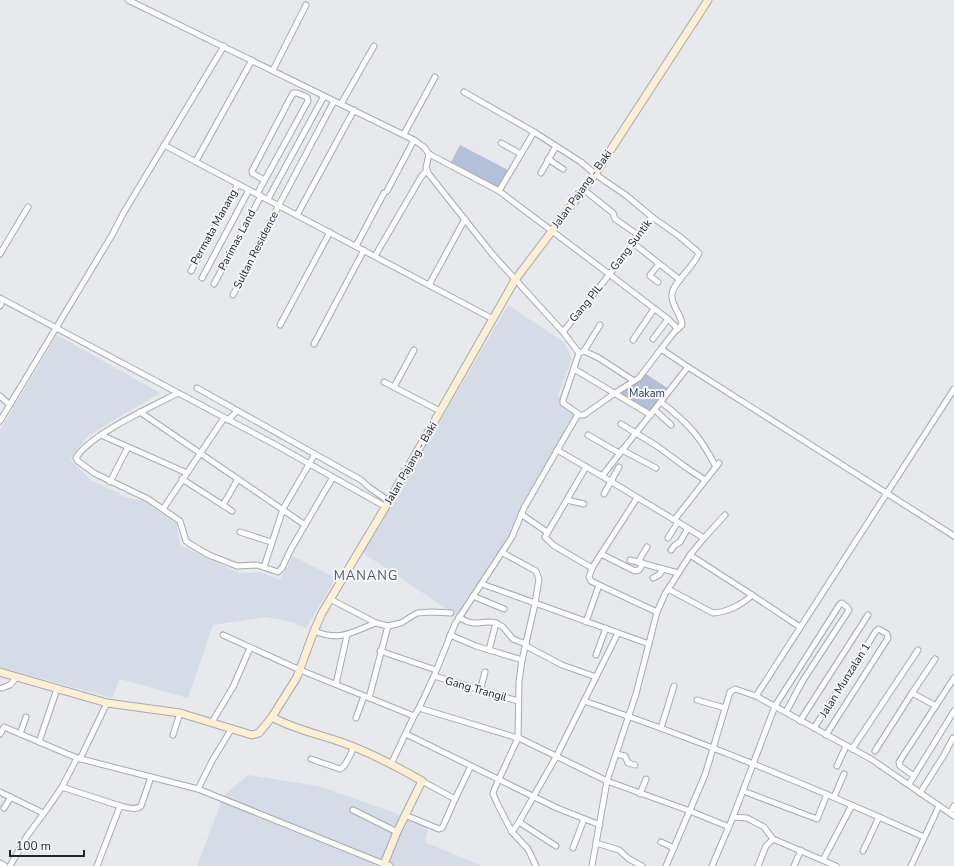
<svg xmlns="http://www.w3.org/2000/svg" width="954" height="866" viewBox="0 0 954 866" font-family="'Nunito Sans',sans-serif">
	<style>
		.built { fill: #d6dce7 }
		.green { fill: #b3c0d9 }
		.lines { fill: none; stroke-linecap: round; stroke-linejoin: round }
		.street-casing { stroke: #a7a9ad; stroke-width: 7 }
		.secondary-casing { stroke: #a7a9ad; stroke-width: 9 }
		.street { stroke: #fff; stroke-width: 5 }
		.secondary { stroke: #fdefd3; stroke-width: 7 }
		.labels { text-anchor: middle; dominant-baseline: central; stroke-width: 4; stroke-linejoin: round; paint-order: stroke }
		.street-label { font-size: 11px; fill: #232426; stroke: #f4f6fb }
		.park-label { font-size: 11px; fill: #283e6c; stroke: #f4f6fb }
		.quarter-label { font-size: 13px; letter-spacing: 1px; fill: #525458; stroke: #f4f6fb }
	</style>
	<rect width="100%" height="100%" fill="#e7e9ed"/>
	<g class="built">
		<polygon points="508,305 564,342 572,359 558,395 580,415 495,564 459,617 363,553"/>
		<polygon points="57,335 160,393 89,435 70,459 91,480 128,498 144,501 177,524 180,545 239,573 260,572 280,580 293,556 336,578 306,628 291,622 266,617 213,625 188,698 120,679 112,698 0,667 0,430"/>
		<polygon points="248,775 319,786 429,825 425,842 482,866 197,866 224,795"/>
	</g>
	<g class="green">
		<polygon points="460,145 508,170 498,188 450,164"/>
		<polygon points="646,374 669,389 650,413 619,393"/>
	</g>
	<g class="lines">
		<defs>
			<g id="street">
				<polyline points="128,0 414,140 424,147 429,154 499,191 609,274 668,319 678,329"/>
				<polyline points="273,70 306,5"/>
				<path d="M464,92l70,40 47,30 14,12 32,22 25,21 27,19 20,17c-4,13 -27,30 -27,42 -1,11 10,20 10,30l-7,6 -14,18 27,18 -86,109"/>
				<polyline points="341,104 374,46"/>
				<polyline points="404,134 435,77"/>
				<polyline points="501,143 521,154"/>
				<polyline points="164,145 493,319"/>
				<polyline points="429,154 426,168 428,173 493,255 563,332 579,353 563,400 563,403 580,415 584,415 615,393 639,378 661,349"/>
				<polyline points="548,159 563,169"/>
				<polyline points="196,161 252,60"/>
				<polyline points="541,173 556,146"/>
				<polyline points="583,189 613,213 615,219 638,235"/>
				<polyline points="387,191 414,140"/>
				<polyline points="499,191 534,132"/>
				<polyline points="257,194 308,101 307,97 297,93 293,93 252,171 252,173 264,180"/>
				<polyline points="268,199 324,96"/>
				<polyline points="297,215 354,110"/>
				<polyline points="633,243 680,280"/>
				<polyline points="356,246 384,193"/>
				<polyline points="0,254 28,207"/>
				<polyline points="375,256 421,177 427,170"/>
				<polyline points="191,271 238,184"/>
				<polyline points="202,278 249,190"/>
				<polyline points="658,282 650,276 650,275 659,264"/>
				<polyline points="214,284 261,196"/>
				<polyline points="429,285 465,219"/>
				<polyline points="233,295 279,205 334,101"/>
				<polyline points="0,298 274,444 386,507"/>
				<polyline points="0,306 1,304"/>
				<polyline points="280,325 330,232"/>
				<polyline points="563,332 621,260 652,217"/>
				<polyline points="653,339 668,319"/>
				<polyline points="633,340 654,309"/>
				<polyline points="314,344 364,250"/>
				<polyline points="584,351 600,325"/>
				<polyline points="579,353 584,351 599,358 634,381"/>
				<polyline points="688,367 954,536"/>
				<polyline points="574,369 651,415"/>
				<polyline points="384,382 440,411"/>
				<polyline points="394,387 414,350"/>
				<polyline points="197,388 361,480 370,488 389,501"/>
				<path d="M178,393c-25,13 -89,42 -102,65l2,3 16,12 54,26 32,22 6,20 4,3 19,11 28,11 20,-1 21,7 4,-4 9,-19 42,-72"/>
				<polyline points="0,396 10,405"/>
				<path d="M661,402c28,22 39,34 55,65"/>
				<polyline points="655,410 671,425"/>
				<polyline points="140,412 305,525"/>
				<polyline points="228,420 237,411"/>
				<polyline points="0,421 112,235 124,212 224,46"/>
				<polyline points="621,424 657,446 684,466 705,480"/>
				<polyline points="101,435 187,473"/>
				<polyline points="588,435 619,453"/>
				<polyline points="557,450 602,476 704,538"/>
				<polyline points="622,450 656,468"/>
				<polyline points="586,467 545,537 553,545 592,568"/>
				<polyline points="182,479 232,511"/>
				<polyline points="110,482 128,447"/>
				<polyline points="604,494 619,467"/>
				<polyline points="637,498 592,568 589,577 591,581 599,585 657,612"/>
				<polyline points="567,500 584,504"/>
				<polyline points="223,505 238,479"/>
				<polyline points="163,509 224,418"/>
				<polyline points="521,514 547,532"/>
				<polyline points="675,519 719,463"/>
				<polyline points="240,532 271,542"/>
				<polyline points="668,538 678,522"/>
				<polyline points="671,550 675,545 680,542 688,528"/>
				<polyline points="503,553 536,571 539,579 535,604 522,660 519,681 518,738 494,790 493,794 498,805 512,832 528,849 536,866"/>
				<polyline points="601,554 635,571 639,570 643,563"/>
				<polyline points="690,555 752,595 800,627"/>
				<polyline points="630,560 678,573"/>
				<polyline points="638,562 647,547"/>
				<polyline points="264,567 283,509 315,454"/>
				<polyline points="653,578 659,575 663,569"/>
				<polyline points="482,584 649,644"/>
				<path d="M668,589l45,24c14,-1 29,-8 39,-18"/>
				<polyline points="473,596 504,609"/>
				<polyline points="330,599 376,623 388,626 401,623 417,613 432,612 451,613"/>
				<path d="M459,617c18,12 21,2 37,6l-7,27"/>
				<polyline points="586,622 599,585"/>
				<polyline points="496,623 503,627 513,639 526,644"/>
				<path d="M314,631c27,11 37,1 62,-8"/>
				<polyline points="223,635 300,670 414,716 419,708 521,739 607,781 690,811 729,827"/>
				<polyline points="450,635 476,646 522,660"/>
				<polyline points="526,646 562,665 596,677"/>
				<polyline points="380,651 436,670"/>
				<polyline points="596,655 606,628"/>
				<polyline points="434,676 518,701"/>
				<polyline points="336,684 347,635"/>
				<polyline points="2,688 10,685 17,677"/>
				<polyline points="480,691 485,672"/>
				<polyline points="912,693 935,659"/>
				<polyline points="756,696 954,389"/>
				<polyline points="369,698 388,626"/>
				<polyline points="697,700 725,708"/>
				<path d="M584,701c116,39 229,86 340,136"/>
				<polyline points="419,708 434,676 455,624 512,537 524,508 578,414"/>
				<polyline points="356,718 364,696"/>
				<polyline points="800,721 868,615"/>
				<polyline points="212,722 233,687 250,648"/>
				<polyline points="661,728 674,686"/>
				<polyline points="814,728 876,631 879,629 887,634 888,638 826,735"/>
				<polyline points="0,734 4,727 77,758 198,789 384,864"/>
				<polyline points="20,734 26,717"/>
				<polyline points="406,734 557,808 600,825"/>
				<polyline points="173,735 180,713"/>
				<polyline points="39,742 57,689"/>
				<polyline points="852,749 918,650"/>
				<polyline points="875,751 912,693 936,706"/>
				<polyline points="616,754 625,756 628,763 635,765"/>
				<polyline points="80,759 107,703"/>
				<path d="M311,759l29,10c7,-3 10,-15 14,-22"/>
				<polyline points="391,764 414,716"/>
				<polyline points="837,766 846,746"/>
				<polyline points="914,776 900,766 899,762 954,678"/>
				<polyline points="909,784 954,711"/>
				<polyline points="62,787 120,806"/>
				<polyline points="198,789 212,761 232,728"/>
				<polyline points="743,791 817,819 827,794"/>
				<polyline points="0,792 43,813"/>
				<polyline points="920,793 944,755 953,738"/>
				<polyline points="640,794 646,779"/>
				<polyline points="834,797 844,774"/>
				<polyline points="455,799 471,766"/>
				<polyline points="4,808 11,797"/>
				<polyline points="353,810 397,832"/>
				<polyline points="950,813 954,806"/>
				<polyline points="405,815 439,829 442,828 444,824 455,799 422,781"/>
				<polyline points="733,817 747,818 751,820 764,827 773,839 836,866"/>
				<polyline points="519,822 556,846"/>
				<polyline points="512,832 519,822 556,757 618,633"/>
				<polyline points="661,842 674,848"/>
				<polyline points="596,843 619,850 629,859 642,866"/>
				<polyline points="573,848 584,819"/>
				<polyline points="863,851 879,817"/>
				<polyline points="823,860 852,805"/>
				<polyline points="0,863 5,866"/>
				<polyline points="10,866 27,836 47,809 62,787 77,758"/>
				<path d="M97,866l23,-60c7,1 15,5 21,0l10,-29"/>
				<polyline points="592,866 607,781 636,694 657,612 665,594 690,555 704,538 725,515"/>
				<polyline points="666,866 705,775 730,692 735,689 756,696 871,759 954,816"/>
				<polyline points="712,866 733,817 775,706 840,604 842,603 848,608 849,610 802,682 786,712"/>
				<polyline points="758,866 766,846 773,839"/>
				<polyline points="794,866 801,850"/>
				<polyline points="911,866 939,806"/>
			</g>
			<g id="secondary">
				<polyline points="0,672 107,703 180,713 252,735 259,733 272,717"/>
				<path d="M389,866l-5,-2 13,-32 25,-51c-26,-15 -53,-29 -81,-39 -23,-8 -48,-13 -69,-25l25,-40 17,-46 8,-18 67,-112 126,-221 80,-106 113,-174"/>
			</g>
		</defs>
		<use href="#street" class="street-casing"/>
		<use href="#secondary" class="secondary-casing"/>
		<use href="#street" class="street"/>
		<use href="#secondary" class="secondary"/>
	</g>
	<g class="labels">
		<g class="street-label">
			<text transform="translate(582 189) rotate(-54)">Jalan Pajang - Baki</text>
			<text transform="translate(214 227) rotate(-61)">Permata Manang</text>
			<text transform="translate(237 240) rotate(-62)">Parimas Land</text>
			<text transform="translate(631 245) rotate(-53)">Gang Suntik</text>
			<text transform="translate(256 250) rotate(-63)">Sultan Residence</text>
			<text transform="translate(586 303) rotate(-51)">Gang PIL</text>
			<text transform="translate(411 463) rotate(-60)">Jalan Pajang - Baki</text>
			<text transform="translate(845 680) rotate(-58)">Jalan Munzalan 1</text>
			<text transform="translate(476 689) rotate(16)">Gang Trangil</text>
		</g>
		<g class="park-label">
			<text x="647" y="393">Makam</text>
		</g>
		<g class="quarter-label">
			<text x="366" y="576">MANANG</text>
		</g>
	</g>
	<path d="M10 850v6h74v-6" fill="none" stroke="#232426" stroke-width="2"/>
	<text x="16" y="850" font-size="12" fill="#232426" stroke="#f4f6fb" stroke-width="3" paint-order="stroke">100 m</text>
</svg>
